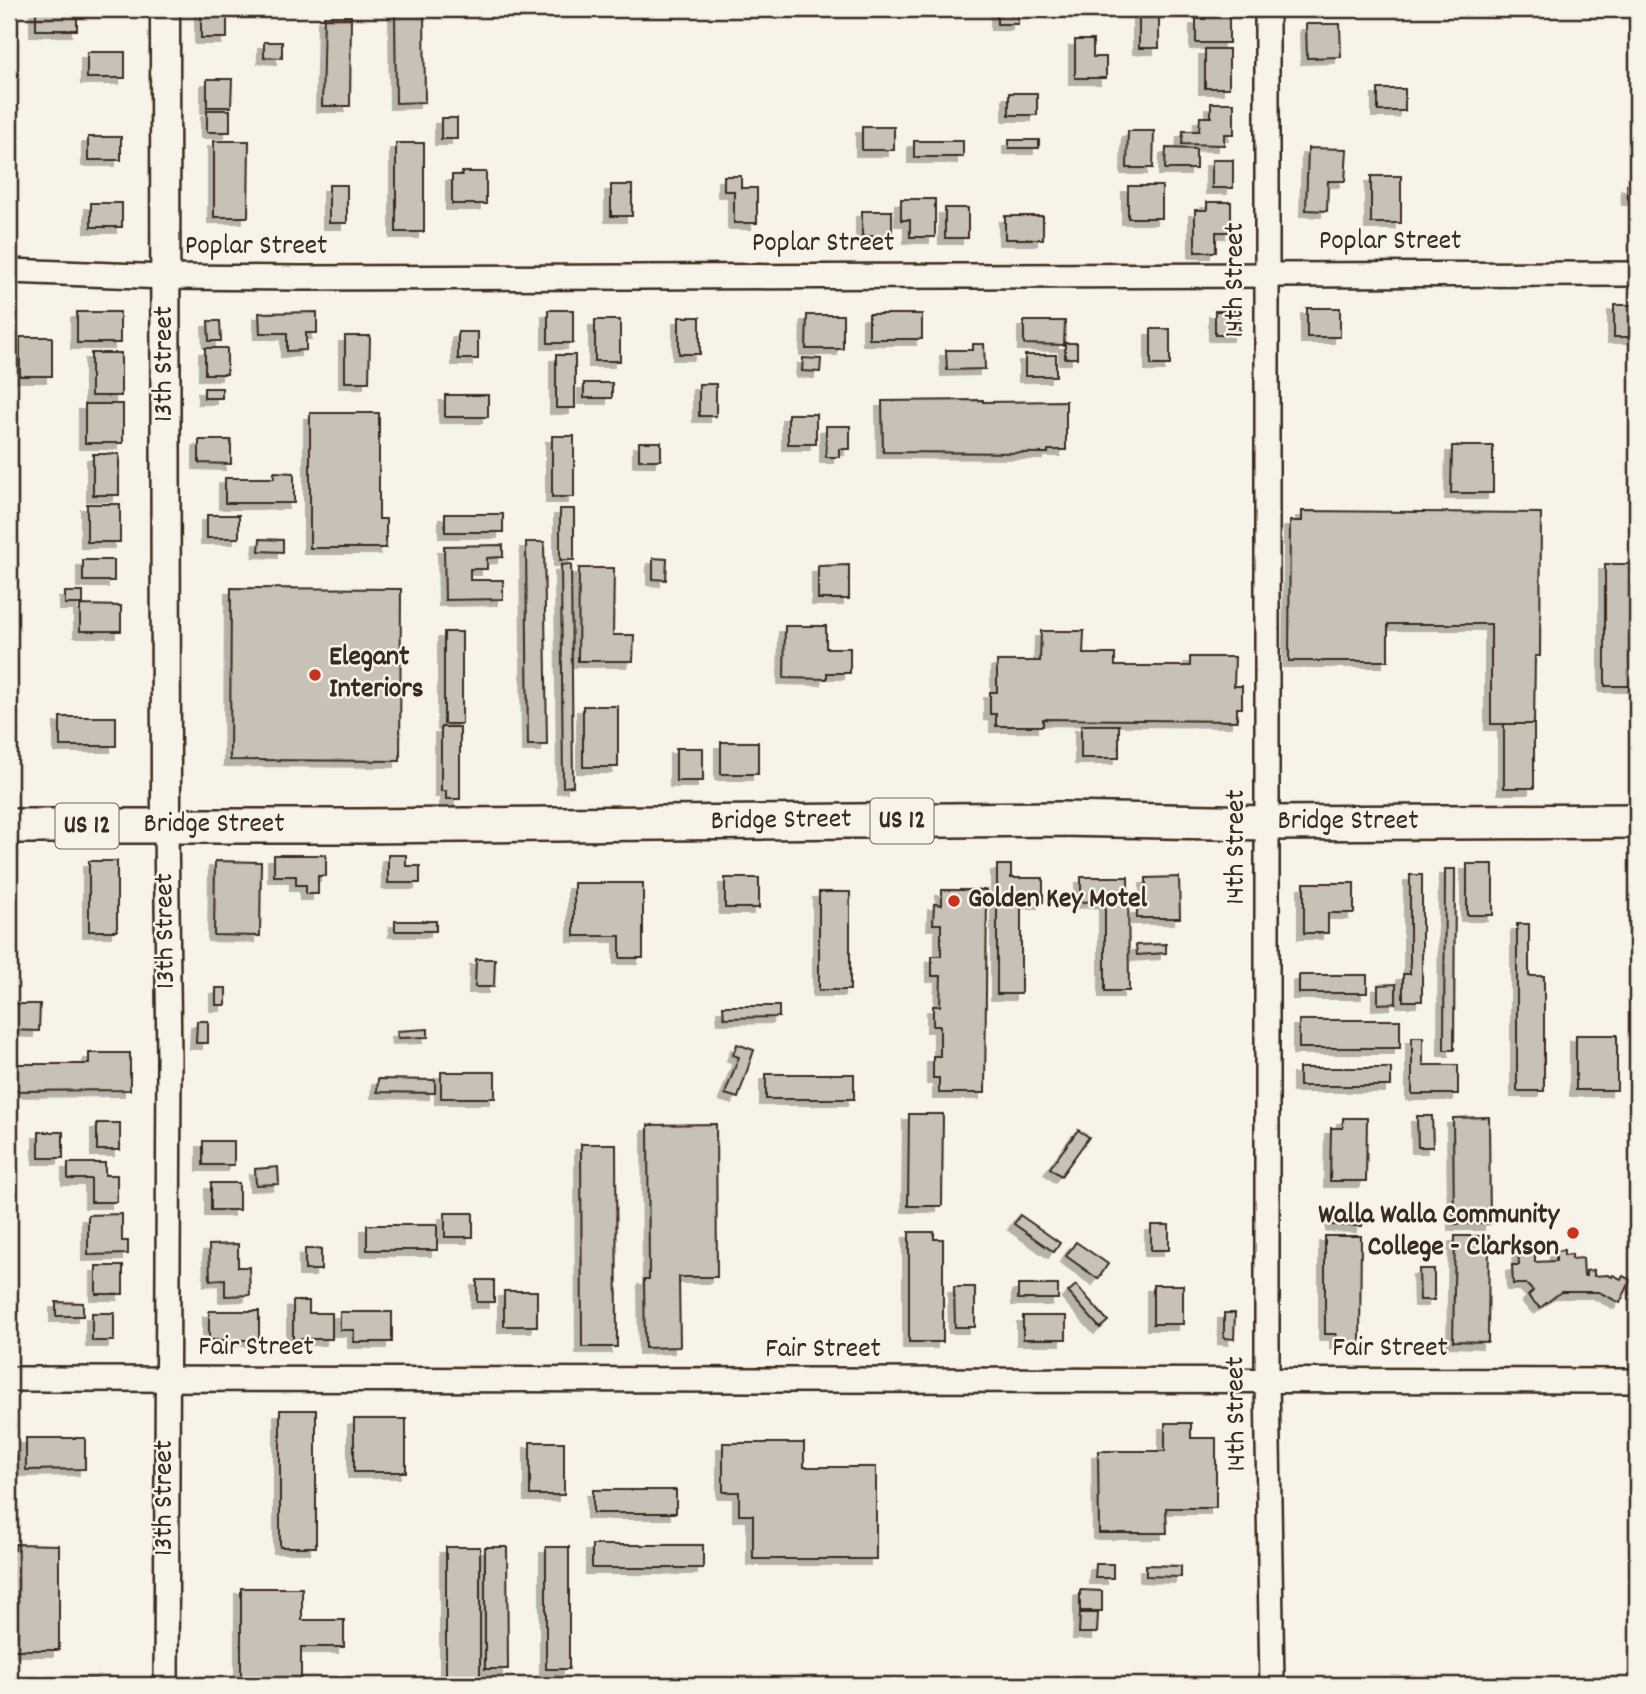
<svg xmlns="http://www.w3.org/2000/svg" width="1646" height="1694" viewBox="0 0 1646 1694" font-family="Dekko,sans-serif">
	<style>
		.building { fill: #c8c1b6; stroke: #3b2a1e; stroke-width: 2; filter: url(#shadow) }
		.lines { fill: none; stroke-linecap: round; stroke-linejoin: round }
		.minor-casing { stroke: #3b2a1e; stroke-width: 28 }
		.major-casing { stroke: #3b2a1e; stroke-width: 33 }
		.highway-casing { stroke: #3b2a1e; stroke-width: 38 }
		.minor { stroke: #f7f3e8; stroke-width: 23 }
		.major { stroke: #f7f3e8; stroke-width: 28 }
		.highway { stroke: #f7f3e8; stroke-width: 33 }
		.poi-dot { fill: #c8321e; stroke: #f7f3e8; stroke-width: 2.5 }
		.labels { text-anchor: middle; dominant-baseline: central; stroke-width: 5; stroke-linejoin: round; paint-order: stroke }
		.shield { fill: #f7f3e8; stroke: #73665b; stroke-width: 2 }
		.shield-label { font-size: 26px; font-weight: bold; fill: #3b2a1e }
		.street-label { font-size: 28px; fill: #3b2a1e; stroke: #f7f3e8 }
		.poi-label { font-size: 28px; font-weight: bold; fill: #3b2a1e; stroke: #f7f3e8; text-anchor: start }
	</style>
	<defs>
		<filter id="shadow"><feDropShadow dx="-6" dy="6" stdDeviation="0" flood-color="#0004"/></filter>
	</defs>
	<rect width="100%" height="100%" fill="#f7f3e8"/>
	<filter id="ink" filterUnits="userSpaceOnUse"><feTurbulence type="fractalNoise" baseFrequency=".0143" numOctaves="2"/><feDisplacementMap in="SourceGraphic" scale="14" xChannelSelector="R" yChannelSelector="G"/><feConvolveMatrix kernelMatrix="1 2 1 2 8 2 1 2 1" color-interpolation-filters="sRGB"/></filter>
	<g filter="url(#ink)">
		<g class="building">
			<rect x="36" y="9" width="41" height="21"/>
			<rect x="201" y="9" width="26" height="29"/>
			<rect x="997" y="9" width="21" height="15"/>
			<polygon points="1205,9 1229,9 1229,43 1196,43 1196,19 1205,19"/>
			<rect x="1139" y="11" width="20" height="37"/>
			<polygon points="395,12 424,12 425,102 396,103"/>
			<polygon points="324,16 351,16 350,106 322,106"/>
			<polygon points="1306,24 1340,24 1341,57 1307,58"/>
			<polygon points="1075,40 1093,40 1093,57 1106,57 1106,78 1075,78"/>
			<polygon points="264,42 282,42 282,58 264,57"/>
			<rect x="1205" y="49" width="24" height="39"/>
			<rect x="87" y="52" width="38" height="26"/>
			<polygon points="207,79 232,79 231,107 207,107"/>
			<rect x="1378" y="89" width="27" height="22"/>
			<rect x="1009" y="93" width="28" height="22"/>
			<polygon points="1211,103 1234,103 1234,134 1224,134 1224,145 1182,144 1183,131 1199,131 1200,117 1211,117"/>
			<rect x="207" y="110" width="23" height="22"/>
			<rect x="441" y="118" width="16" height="21"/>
			<rect x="862" y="127" width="32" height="23"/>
			<polygon points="1128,131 1154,131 1153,168 1127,168"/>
			<rect x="88" y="137" width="33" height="23"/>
			<rect x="1009" y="140" width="30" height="8"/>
			<polygon points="214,141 249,141 248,217 214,217"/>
			<rect x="914" y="141" width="49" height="16"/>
			<rect x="396" y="143" width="28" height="89"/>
			<polygon points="1166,148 1196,149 1196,169 1165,169"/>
			<polygon points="1308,148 1347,149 1345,181 1328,181 1327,211 1306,210"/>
			<rect x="1212" y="160" width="21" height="28"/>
			<polygon points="462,172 486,172 486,204 452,204 452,175 462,175"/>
			<polygon points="724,176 741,176 741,188 757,188 757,223 734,223 734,191 724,191"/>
			<rect x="1371" y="176" width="30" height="47"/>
			<rect x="329" y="185" width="18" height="38"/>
			<rect x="611" y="185" width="21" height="31"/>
			<polygon points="1627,185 1637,185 1637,199 1628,199"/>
			<rect x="1128" y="186" width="34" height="32"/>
			<polygon points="901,199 935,199 935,237 910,237 910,220 901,220"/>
			<polygon points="1207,202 1231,202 1231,232 1216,232 1216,252 1195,252 1195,210 1207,210"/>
			<rect x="91" y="203" width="31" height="24"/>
			<rect x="945" y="208" width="23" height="30"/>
			<rect x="862" y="211" width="30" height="25"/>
			<rect x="1005" y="216" width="38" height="23"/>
			<rect x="1614" y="305" width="23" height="32"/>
			<rect x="1307" y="308" width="33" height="29"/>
			<rect x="548" y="310" width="25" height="33"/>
			<rect x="1215" y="311" width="24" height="24"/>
			<rect x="77" y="312" width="43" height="31"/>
			<polygon points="317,312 317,333 306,333 306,350 287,351 287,333 260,333 259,313"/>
			<rect x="869" y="314" width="53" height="25"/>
			<polygon points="807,315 843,315 843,349 806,349"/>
			<rect x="679" y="317" width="21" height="37"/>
			<rect x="595" y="320" width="25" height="41"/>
			<polygon points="208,321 220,321 221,341 209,341"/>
			<polygon points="1024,321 1065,321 1064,345 1024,344"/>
			<rect x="1151" y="329" width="19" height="36"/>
			<rect x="458" y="332" width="20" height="27"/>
			<polygon points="345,336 370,336 369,382 345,382"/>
			<rect x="20" y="337" width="32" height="39"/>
			<rect x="1065" y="343" width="12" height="15"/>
			<polygon points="973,344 984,344 985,369 947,370 946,350 973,350"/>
			<rect x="205" y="348" width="22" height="26"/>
			<rect x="91" y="353" width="30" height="43"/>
			<rect x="556" y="355" width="19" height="53"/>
			<rect x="1025" y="355" width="31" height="21"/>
			<polygon points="803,358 821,359 820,372 802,371"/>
			<rect x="584" y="383" width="28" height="15"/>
			<rect x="699" y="384" width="17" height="32"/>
			<rect x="204" y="388" width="18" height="10"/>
			<rect x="445" y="395" width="43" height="22"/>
			<polygon points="983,400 983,402 1066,401 1066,450 1048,450 1048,453 883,452 882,401"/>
			<rect x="85" y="404" width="38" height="39"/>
			<polygon points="310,413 379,413 379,519 386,519 386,548 310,548"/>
			<rect x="788" y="414" width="28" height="30"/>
			<polygon points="826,426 850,426 850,449 839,449 839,457 826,457"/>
			<rect x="552" y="436" width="22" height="61"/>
			<polygon points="199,440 231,440 231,464 199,463"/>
			<rect x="639" y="442" width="22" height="18"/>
			<polygon points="1452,446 1493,446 1493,493 1451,493"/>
			<rect x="93" y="454" width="26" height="41"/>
			<polygon points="274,472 294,473 294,503 225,503 225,478 274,478"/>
			<rect x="87" y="504" width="33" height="38"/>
			<rect x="560" y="509" width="14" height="51"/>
			<polygon points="1302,511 1541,513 1540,656 1535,656 1534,724 1491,724 1491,624 1388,624 1388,661 1289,661 1290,521 1302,521"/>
			<rect x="445" y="514" width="58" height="18"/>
			<rect x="207" y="515" width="32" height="23"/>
			<polygon points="260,539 283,540 283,552 259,551"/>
			<polygon points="526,542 544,542 547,745 528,745"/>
			<polygon points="503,545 503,557 487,558 487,569 470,569 470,580 503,580 503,599 445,600 444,546"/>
			<polygon points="653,558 667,559 666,580 653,579"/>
			<rect x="83" y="560" width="31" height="21"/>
			<polygon points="571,564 573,786 563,787 561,565"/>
			<rect x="1605" y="564" width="32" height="122"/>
			<polygon points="849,565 849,599 818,599 818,566"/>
			<polygon points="579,568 614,568 613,635 634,635 633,661 578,661"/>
			<polygon points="231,588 401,589 400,761 230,760"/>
			<rect x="65" y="592" width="18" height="12"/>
			<polygon points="80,605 121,606 121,631 80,631"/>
			<polygon points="785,626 826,626 826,648 850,648 850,673 827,673 827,679 784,678"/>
			<polygon points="1041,631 1084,631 1083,654 1115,654 1115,666 1190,666 1190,657 1235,657 1234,686 1242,686 1242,708 1237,708 1237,721 1043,719 1043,726 996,726 996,714 990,714 990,692 997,692 997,661 1040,661"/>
			<rect x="444" y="632" width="18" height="92"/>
			<rect x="583" y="706" width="35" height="61"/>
			<rect x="60" y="717" width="56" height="29"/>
			<rect x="1504" y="724" width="30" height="64"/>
			<rect x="1081" y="725" width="38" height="33"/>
			<polygon points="441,727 460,727 460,799 446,799 446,791 441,791"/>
			<rect x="721" y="742" width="37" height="32"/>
			<rect x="676" y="748" width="27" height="33"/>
			<polygon points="274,855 326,855 326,876 318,876 318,894 306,894 306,885 296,885 296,876 274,876"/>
			<polygon points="388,855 406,855 406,866 420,866 420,883 388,883"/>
			<rect x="89" y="861" width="28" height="70"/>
			<polygon points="215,861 261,862 260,936 214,935"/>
			<rect x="1467" y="864" width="26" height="51"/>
			<polygon points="997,865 1011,865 1011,878 1043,878 1043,902 1021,902 1021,994 997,994"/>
			<polygon points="1445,869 1455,869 1454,1050 1444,1050"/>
			<polygon points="1410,875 1422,875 1422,1001 1403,1001 1403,974 1410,974"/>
			<polygon points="1081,877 1128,877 1129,991 1105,991 1105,901 1081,902"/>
			<polygon points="1179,877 1180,918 1137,918 1137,908 1146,908 1146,878"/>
			<rect x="725" y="878" width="34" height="30"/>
			<polygon points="574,883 643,883 643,958 620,958 620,936 574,936"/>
			<polygon points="1304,883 1354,883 1354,913 1328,913 1328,933 1304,933"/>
			<polygon points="942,890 987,890 985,1093 939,1093 939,1078 933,1078 933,1056 940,1056 940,1026 933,1026 933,1006 940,1006 941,976 932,976 932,956 941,956 941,924 933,924 934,904 942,905"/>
			<rect x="819" y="892" width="31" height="98"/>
			<rect x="395" y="921" width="41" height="10"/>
			<polygon points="1517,924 1529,924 1529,976 1544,976 1544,1091 1517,1091"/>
			<polygon points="1166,944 1166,953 1137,955 1136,945"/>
			<polygon points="476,959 495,959 494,987 475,987"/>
			<rect x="1299" y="975" width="68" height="18"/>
			<polygon points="1396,984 1396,1003 1378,1004 1378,985"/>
			<rect x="216" y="988" width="10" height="17"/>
			<polygon points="9,1004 40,1004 39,1031 9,1030"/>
			<polygon points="723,1006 779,1006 779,1017 724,1018"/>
			<rect x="1299" y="1020" width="101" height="28"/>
			<polygon points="197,1021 208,1021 208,1043 196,1043"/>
			<polygon points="428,1029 428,1037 398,1038 397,1031"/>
			<rect x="1576" y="1035" width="41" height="55"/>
			<polygon points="1412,1037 1423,1037 1423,1065 1458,1065 1458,1094 1412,1094"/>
			<polygon points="737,1044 754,1050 738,1098 725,1094 739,1057 733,1055"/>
			<polygon points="89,1053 130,1053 130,1090 9,1091 9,1064 89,1064"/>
			<rect x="1299" y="1068" width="92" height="18"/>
			<rect x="441" y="1072" width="54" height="26"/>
			<rect x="766" y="1074" width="88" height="25"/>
			<polygon points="378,1079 435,1080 435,1093 377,1092"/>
			<polygon points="909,1114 943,1114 942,1206 908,1206"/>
			<polygon points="1417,1116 1432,1116 1433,1147 1418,1147"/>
			<polygon points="1489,1117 1490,1224 1454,1224 1453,1118"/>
			<polygon points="1343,1118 1367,1118 1366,1181 1330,1181 1331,1128 1343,1128"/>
			<rect x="97" y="1123" width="23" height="27"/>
			<polygon points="716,1124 717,1277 679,1277 680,1347 645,1348 644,1279 649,1279 648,1125"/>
			<polygon points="1078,1130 1089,1137 1061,1176 1050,1168"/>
			<rect x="39" y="1132" width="24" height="26"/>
			<rect x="203" y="1141" width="31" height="24"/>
			<polygon points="581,1144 616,1144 617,1347 582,1347"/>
			<polygon points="68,1163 105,1163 105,1175 117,1175 117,1202 91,1202 91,1179 68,1179"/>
			<polygon points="278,1167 279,1184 256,1185 255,1169"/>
			<rect x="211" y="1183" width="28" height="27"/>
			<polygon points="1332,1210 1363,1211 1362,1226 1332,1225"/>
			<rect x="445" y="1213" width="28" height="24"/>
			<polygon points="122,1214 122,1241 128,1241 128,1254 88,1255 88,1215"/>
			<polygon points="1020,1215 1060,1243 1054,1252 1014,1224"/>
			<rect x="367" y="1225" width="70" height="25"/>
			<rect x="1151" y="1225" width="18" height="25"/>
			<polygon points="909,1232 934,1232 934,1239 943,1239 943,1342 909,1342"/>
			<polygon points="1325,1236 1361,1236 1360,1343 1336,1343 1336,1334 1325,1334"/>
			<polygon points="1455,1236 1489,1236 1488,1342 1453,1341"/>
			<polygon points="1076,1242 1108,1264 1098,1279 1066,1256"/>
			<polygon points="238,1244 238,1267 249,1267 250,1295 225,1296 225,1279 210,1280 209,1245"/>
			<polygon points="1535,1245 1535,1262 1556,1261 1556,1251 1564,1250 1564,1255 1572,1254 1572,1259 1583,1258 1584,1276 1586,1276 1586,1271 1594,1270 1594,1276 1608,1275 1612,1277 1613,1275 1621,1279 1623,1276 1631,1280 1620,1303 1599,1292 1561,1292 1540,1308 1528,1296 1533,1291 1526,1284 1513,1284 1512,1265 1519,1265 1518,1246"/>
			<rect x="305" y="1249" width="16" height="21"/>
			<rect x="96" y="1266" width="27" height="28"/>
			<polygon points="1419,1269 1434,1269 1434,1300 1420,1300"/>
			<rect x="477" y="1280" width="17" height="22"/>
			<rect x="1018" y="1285" width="40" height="14"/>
			<polygon points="1076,1285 1108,1321 1100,1328 1068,1292"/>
			<rect x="1153" y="1285" width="30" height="39"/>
			<polygon points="954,1287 975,1287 975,1327 955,1327"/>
			<rect x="504" y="1291" width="33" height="35"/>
			<polygon points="293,1301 309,1301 309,1313 332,1313 332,1339 293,1339"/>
			<polygon points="56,1302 83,1303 83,1316 56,1316"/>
			<polygon points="9,1310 14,1310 13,1341 9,1341"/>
			<rect x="209" y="1311" width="50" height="29"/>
			<polygon points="340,1312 392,1312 392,1342 354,1342 354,1330 340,1330"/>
			<rect x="92" y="1313" width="22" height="28"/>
			<polygon points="1224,1313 1235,1313 1234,1339 1224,1338"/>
			<rect x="1023" y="1316" width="43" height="23"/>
			<rect x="280" y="1410" width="36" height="137"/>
			<rect x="354" y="1419" width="52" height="53"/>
			<polygon points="1165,1423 1191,1423 1191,1438 1216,1438 1216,1508 1166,1508 1167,1533 1099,1533 1098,1451 1165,1451"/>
			<polygon points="26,1438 85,1438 85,1469 26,1470"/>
			<rect x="530" y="1442" width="34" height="53"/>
			<polygon points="723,1443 804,1443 804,1467 876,1467 876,1559 753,1559 753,1515 739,1515 739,1492 723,1492"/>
			<polygon points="9,1452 16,1452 16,1468 10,1468 10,1472"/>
			<rect x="593" y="1490" width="83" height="23"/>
			<polygon points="15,1544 59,1545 59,1650 9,1650 9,1550 15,1550"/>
			<rect x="592" y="1545" width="111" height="23"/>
			<rect x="446" y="1547" width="34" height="138"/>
			<polygon points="485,1547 507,1547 508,1669 485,1669"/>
			<rect x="546" y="1547" width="23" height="122"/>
			<polygon points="1096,1564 1113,1564 1113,1578 1095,1578"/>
			<polygon points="1146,1565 1181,1566 1181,1577 1146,1576"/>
			<polygon points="241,1588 302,1588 302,1620 344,1620 344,1647 301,1647 301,1685 241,1685"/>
			<polygon points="1080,1590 1102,1591 1102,1611 1080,1611"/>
			<polygon points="1080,1613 1098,1613 1097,1633 1079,1633"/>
			<rect x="45" y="1679" width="51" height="6"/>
		</g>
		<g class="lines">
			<defs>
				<g id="minor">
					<polyline points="1267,9 1267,1380 1272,1685"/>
					<polyline points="9,271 166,277 301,278 1637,274"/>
					<polyline points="9,1379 1637,1381"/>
					<polyline points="166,1685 169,1059 166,826"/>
				</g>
				<polyline id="major" points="165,9 166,826"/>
				<polyline id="highway" points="9,826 359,826 1060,819 1268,823 1637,821"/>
			</defs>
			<use href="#minor" class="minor-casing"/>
			<use href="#major" class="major-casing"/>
			<use href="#highway" class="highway-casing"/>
			<use href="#minor" class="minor"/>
			<use href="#major" class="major"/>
			<use href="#highway" class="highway"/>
		</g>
	</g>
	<g class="poi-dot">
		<circle cx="315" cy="675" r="7"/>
		<circle cx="954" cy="901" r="7"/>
		<circle cx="1573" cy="1233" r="7"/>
	</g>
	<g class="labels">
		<g class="shield">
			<rect x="870.5" y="798.5" width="63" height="45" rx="5"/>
			<rect x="55.5" y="803.5" width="63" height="45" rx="5"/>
		</g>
		<g class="shield-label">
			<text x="902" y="821">US 12</text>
			<text x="87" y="826">US 12</text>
		</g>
		<g class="street-label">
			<text x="1390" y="243">Poplar Street</text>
			<text x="823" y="245">Poplar Street</text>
			<text x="256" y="248">Poplar Street</text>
			<text transform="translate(1237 280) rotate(-90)">14th Street</text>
			<text transform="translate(166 364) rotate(-90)">13th Street</text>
			<text transform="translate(781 822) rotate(-1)">Bridge Street</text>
			<text x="1348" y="823">Bridge Street</text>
			<text x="214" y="826">Bridge Street</text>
			<text transform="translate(1238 847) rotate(-90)">14th Street</text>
			<text transform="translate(167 931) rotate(-91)">13th Street</text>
			<text x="256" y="1349">Fair Street</text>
			<text x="1390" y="1350">Fair Street</text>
			<text x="823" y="1351">Fair Street</text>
			<text transform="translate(1238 1414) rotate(-91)">14th Street</text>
			<text transform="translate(166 1498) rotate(-90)">13th Street</text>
		</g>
		<g class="poi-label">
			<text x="329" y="659">Elegant<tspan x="329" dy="32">Interiors</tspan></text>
			<text x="968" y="901">Golden Key Motel</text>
			<text x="1559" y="1217" text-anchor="end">Walla Walla Community<tspan x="1559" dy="32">College - Clarkson</tspan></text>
		</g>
	</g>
	<rect width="1646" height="1694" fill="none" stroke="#f7f3e8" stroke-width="35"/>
	<rect x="18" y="18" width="1611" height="1659" fill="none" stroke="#3b2a1e" stroke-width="2.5" filter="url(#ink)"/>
</svg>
